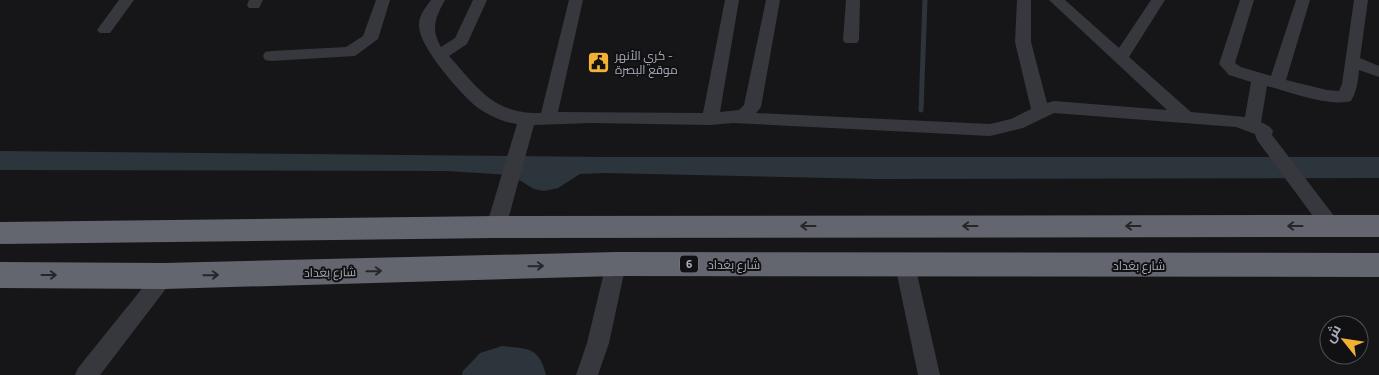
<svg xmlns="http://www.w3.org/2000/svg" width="1379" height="375" viewBox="0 0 1379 375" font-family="'Titillium Web',Cairo,sans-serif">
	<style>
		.water { fill: #2c353c }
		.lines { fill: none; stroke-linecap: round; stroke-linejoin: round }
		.stream { stroke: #2c353c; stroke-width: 5 }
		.minor { fill: #37383d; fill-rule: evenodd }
		.highway { fill: #63666e; fill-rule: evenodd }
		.oneway { stroke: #26262a }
		.labels { text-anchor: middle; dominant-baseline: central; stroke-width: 4; stroke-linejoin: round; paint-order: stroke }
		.shield { fill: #111113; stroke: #7b7e86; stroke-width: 1 }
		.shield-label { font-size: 11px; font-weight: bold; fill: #a8adb8 }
		.poi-label { font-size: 12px; fill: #a8adb8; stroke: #111113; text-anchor: start }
		.street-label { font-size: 12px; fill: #a8adb8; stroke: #111113 }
	</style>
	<rect width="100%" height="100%" fill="#161618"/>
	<g class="water">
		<polygon points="0,151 605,157 1379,157 1379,178 875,179 605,173 580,174 558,188 544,191 534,189 511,175 447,171 0,170"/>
		<path d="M502,346c26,3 37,0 44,29h-84l1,-4 17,-18z"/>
	</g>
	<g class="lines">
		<polyline class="stream" points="921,110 925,0"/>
		<g class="minor">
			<polygon points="119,0 134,0 110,33 100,33 97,30"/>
			<polygon points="249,0 263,0 259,8 249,8 247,5"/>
			<polygon points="376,0 390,0 378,39 355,56 271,61 265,60 263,56 265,52 271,51 346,47 363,36"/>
			<path d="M431,0h14c-9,16 -15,29 -4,47l14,-9 18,-38h14l-20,44 -18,12c29,32 44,58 92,57l28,-113h14l-25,112 145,1 22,-113h14l-19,112 19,-2 5,-5 22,-105h14l-19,107 -5,6 234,11 21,-5 20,-10 -16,-67 2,-42h14v42l16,61 7,-2 113,9 -118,-110h16l54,48 32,-48h14l-36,57 62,55 54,5 6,-35 -22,-7 -10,-11 21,-64h14l-19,63 6,4 30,9 25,-76h14l-24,80 41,10 12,1 3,-7 12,-84h14l-8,58 19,8v11l-20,-7c-1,11 -2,21 -8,31 -23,6 -61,-9 -84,-15l-6,36 9,5 3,4 -1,4 66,86 3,5 -3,5 -7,3 -7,-3 -67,-91 -2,-6 -19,-7 -182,-14 -31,15 -33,8 -257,-13 -23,2 -118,-2 -58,2 -28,102 -3,5 -7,3 -7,-3 -3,-5 31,-103c-16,-2 -34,-11 -45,-21 -15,-14 -55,-59 -53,-79 0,-9 7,-17 12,-24z"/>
			<polygon points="846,0 860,0 859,40 857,43 845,43 843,40"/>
			<polygon points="616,256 623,258 626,264 609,343 598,375 576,375 587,343 606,264 609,258"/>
			<polygon points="905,257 912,259 915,265 940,375 918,375 895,265 898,259"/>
			<polygon points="164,267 171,270 174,276 171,282 100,375 75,375 78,368 157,270"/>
		</g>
		<g class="highway">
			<polygon points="1379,215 1379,237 496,238 0,244 0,222 496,216"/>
			<polygon points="616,252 1379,253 1379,277 616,276 164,289 0,288 0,262 164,263"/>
		</g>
	</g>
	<defs><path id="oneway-shaft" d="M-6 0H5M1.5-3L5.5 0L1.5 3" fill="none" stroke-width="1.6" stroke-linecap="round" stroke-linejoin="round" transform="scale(1.25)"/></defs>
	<g class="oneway">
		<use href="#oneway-shaft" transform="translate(808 226) rotate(180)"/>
		<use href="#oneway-shaft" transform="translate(970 226) rotate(180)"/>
		<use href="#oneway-shaft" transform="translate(1133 226) rotate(180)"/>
		<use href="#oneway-shaft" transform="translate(1295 226) rotate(180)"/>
		<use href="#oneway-shaft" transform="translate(536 266) rotate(-1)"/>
		<use href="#oneway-shaft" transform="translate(374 271) rotate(-1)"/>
		<use href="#oneway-shaft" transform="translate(49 275)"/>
		<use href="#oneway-shaft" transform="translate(211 275) rotate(-1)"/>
	</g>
	<defs>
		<symbol id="civic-square" viewBox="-11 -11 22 22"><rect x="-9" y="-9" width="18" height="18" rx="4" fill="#f2b134" stroke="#111113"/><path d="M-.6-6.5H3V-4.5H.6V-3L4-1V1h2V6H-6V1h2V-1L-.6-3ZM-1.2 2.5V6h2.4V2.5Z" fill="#111"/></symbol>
	</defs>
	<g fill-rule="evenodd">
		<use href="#civic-square" x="586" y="50" width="25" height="25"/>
	</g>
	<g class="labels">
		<rect class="shield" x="680" y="255.5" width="18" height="17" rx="4"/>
		<g class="shield-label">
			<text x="689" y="264">6</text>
		</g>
		<g class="poi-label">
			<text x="615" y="55">كري الأنهر -<tspan x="615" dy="14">موقع البصرة</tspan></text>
		</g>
		<g class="street-label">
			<text x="734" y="264">شارع بغداد</text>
			<text x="1139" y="265">شارع بغداد</text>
			<text transform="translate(330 272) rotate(-1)">شارع بغداد</text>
		</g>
	</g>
	<g transform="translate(1344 340) rotate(300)"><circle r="24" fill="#111113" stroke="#4d4f55"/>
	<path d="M0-4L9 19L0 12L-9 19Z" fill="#f2b134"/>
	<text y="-8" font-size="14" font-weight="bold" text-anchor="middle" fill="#a8adb8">ش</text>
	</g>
</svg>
